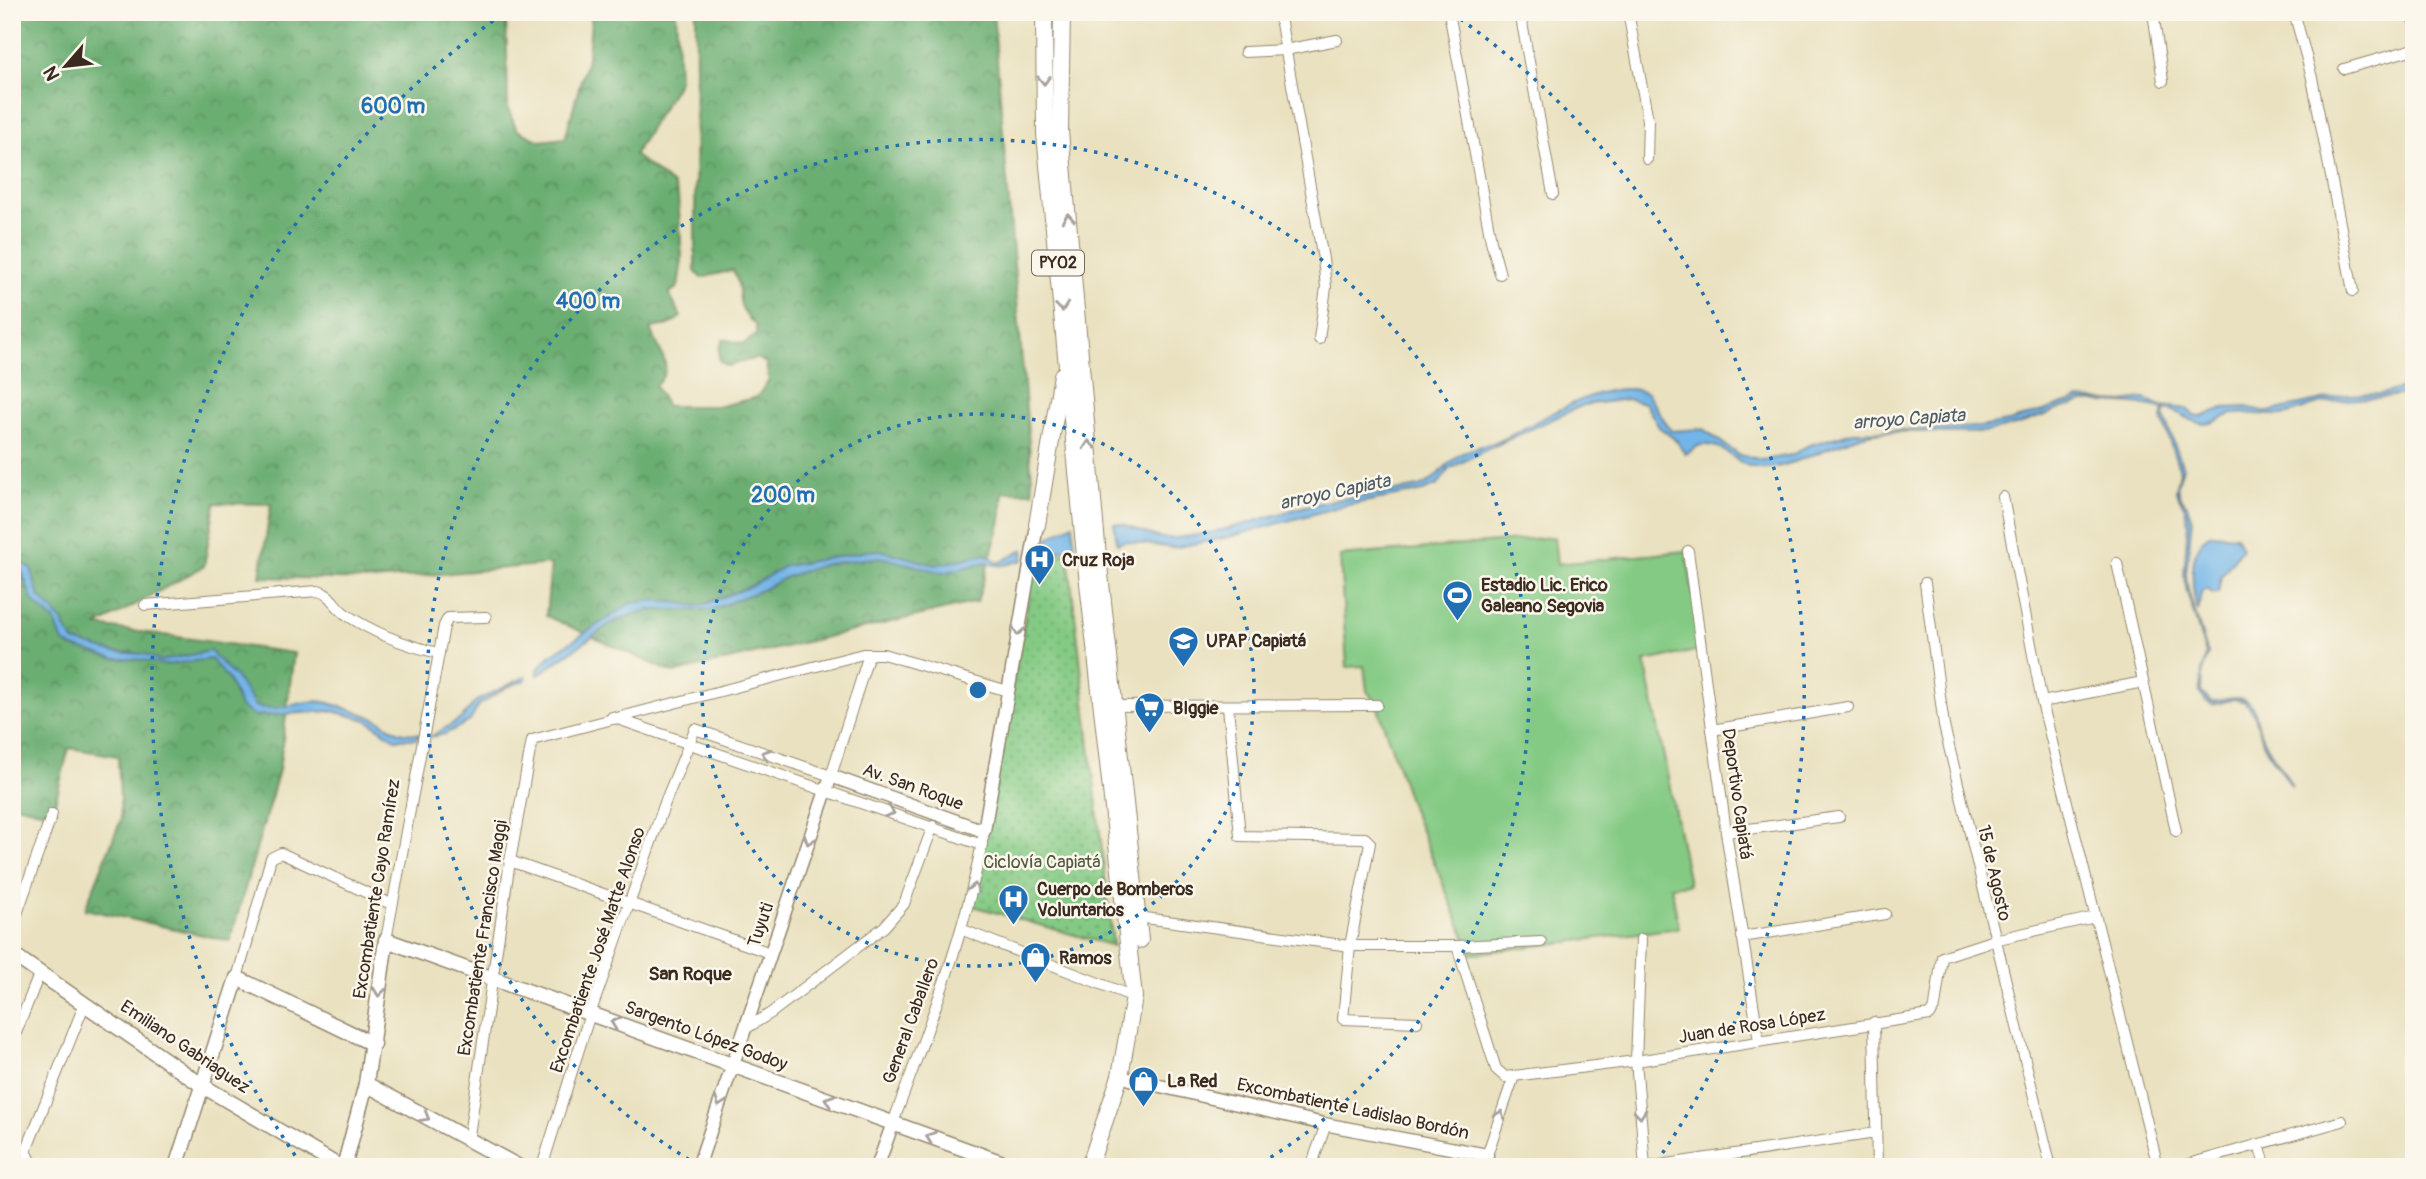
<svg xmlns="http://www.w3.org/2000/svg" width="2426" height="1179" viewBox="0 0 2426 1179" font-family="Pangolin,sans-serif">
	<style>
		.green { fill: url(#green-dots); stroke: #607a51; stroke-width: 2 }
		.forest { fill: url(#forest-crowns); stroke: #536c48; stroke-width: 2 }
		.pitch { fill: #84ca84; stroke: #607a51; stroke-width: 2 }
		.water { fill: #72b5e8; stroke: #567083; stroke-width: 2 }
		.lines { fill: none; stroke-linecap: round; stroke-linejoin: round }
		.minor-casing { stroke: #92866e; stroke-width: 12 }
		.tertiary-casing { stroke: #92866e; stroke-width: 15 }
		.secondary-casing { stroke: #92866e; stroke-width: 17 }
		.trunk-casing { stroke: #92866e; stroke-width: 18 }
		.minor { stroke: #fff; stroke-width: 10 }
		.tertiary { stroke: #fff; stroke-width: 12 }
		.secondary { stroke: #fff; stroke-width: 14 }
		.trunk { stroke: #fff; stroke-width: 16 }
		.oneway { stroke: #a79f9a }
		.ring { fill: none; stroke: #1f6fb2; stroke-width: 3.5; stroke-dasharray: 3.5 7 }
		.labels { text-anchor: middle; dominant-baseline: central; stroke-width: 5; stroke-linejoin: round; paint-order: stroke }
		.shield { fill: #fbf7ec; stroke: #75685c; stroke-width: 2 }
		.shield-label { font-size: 16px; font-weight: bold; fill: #3b2a1e }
		.poi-label { font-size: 18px; font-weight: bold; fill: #3b2a1e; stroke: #fbf7ec; text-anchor: start }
		.street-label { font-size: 18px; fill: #3b2a1e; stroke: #fbf7ec }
		.park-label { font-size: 18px; fill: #515a3d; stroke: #fbf7ec }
		.water-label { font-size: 19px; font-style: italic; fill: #4e5b65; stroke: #fbf7ec }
		.neighbourhood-label { font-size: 19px; font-weight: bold; fill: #3b2a1e; stroke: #fbf7ec }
		.centre { fill: #1f6fb2; stroke: #fbf7ec; stroke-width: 3.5 }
		.ring-label { font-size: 21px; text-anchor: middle; font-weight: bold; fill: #1f6fb2; stroke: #fbf7ec; stroke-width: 5; stroke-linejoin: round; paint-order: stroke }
	</style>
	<defs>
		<pattern id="green-dots" width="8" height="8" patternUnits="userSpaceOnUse" patternTransform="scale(1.75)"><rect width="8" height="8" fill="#84ca84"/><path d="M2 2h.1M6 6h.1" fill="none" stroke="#6da46b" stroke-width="1.8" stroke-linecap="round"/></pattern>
		<pattern id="forest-crowns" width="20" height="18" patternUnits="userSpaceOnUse" patternTransform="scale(1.75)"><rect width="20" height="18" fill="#6bae72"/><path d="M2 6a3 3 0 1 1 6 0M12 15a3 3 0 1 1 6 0" fill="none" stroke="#598e5d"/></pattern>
	</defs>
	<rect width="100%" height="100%" fill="#fbf7ec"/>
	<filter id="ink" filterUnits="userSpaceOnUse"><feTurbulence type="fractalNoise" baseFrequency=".0143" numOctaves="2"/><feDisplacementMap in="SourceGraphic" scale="14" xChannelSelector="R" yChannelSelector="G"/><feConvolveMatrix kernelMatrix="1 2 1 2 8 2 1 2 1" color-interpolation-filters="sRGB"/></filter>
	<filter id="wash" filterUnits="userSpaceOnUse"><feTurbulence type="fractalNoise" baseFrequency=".00686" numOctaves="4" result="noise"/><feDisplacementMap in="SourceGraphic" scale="28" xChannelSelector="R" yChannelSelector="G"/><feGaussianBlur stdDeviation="1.57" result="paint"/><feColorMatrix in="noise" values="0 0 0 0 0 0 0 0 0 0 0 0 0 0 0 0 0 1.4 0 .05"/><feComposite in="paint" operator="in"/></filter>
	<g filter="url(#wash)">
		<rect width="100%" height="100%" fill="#e9e1bf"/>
		<polygon class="green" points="1037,550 1068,554 1113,946 973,906"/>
		<path class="forest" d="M12,12h494l2,97 9,21 23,11 25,-3 23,-83 4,-43h84l3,69 -45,74 39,30 5,11 4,64 -4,27 -9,7 12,23 -12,8 -19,3c8,23 27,39 5,58l12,20h54l36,-9 12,-17 -3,-17 -9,-5 -30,8 -8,-6v-11l4,-10 21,5 12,-9v-9c-26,-23 -10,-32 -23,-56l-32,8 -6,-7 1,-259h297l40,480h-30l-2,29 -24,81 -304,71 -127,-57 5,-52 -177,16 -114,-3 11,-73 -56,-1 -11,63 -107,60 197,27 -15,117 -49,171 -145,-32 36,-90 -3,-63 -49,-8 -17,66 -40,-10z"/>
		<polygon class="pitch" points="1554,537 1557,564 1686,551 1702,650 1645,661 1689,884 1671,886 1679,928 1472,954 1412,809 1377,705 1367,691 1364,666 1347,667 1340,556"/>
		<g class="water">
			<path d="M2414,385v7c-30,8 -60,5 -90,11 -14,2 -27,10 -42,12 -16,1 -32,-3 -48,-1 -11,1 -18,11 -31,10 -12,-1 -23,-14 -38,-15l-1,7 19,52 -6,17 3,12 7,8 5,15 -6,54 2,17 20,63 -6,17 -1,21 10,10c11,-1 24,-7 34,-2 13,7 11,23 16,34 8,19 24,35 31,53l-28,-42 -9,-29 -10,-14 -11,-3 -21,6 -7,-3 -7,-10 7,-38 -19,-62 -3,-18 4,-50 -3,-16 -9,-16 4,-21 -18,-52 2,-10 -7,-2c-13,-3 -69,-7 -79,-4 -32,10 -63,26 -96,29 -36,4 -89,-6 -122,4 -26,8 -59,27 -85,31 -41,8 -43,-25 -73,-22 -7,0 -11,8 -17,9l-8,-13 -18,-14 -14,-24 -17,-4 -45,6 -108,50 -26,14 -11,16 -15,6 -81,15 -113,31 -56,11 -48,-7 -8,3 -3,-21c22,1 36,18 61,15 43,-4 83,-18 124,-30 39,-11 81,-13 120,-21 17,-5 26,-24 42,-33 13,-8 27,-8 41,-14 35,-17 105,-65 145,-47l24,38 32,-2 36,26 24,5 29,-5 15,-9 46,-14 127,-5 29,-5 70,-23 43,3 22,-3 18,7 25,3 7,7 7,1 23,-9 22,-1 22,5 77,-17 36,-1z"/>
			<path d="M1073,524l2,28 -12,-3 -30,12c6,-23 22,-26 40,-37z"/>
			<path d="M2212,534l24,2 6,12 -21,29 -3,16 -5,1 -5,-5 -7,3 -3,19c-7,-21 -11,-68 14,-77z"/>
			<path d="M1024,549l-1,11c-19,4 -18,9 -37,2l-43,11 -63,-16 -54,7 -40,13 -22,12 -53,21h-62l-17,5 -19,7 -75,53v-6l13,-14 80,-52 25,-3 44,6 51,-20 34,-20 82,-15 13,-1 55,15 51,-11 13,9z"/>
			<path d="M21,563l10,5 8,28 20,21 14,24 41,11 30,2 17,7 49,-10 28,29 17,26c27,8 50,-10 74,-3 10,3 43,13 51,18 18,11 16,12 39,13l-2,5h-22l-28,-19 -35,-9 -78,5 -14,-9 -12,-28 -17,-20 -47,6 -26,-6h-23l-43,-12 -9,-5 -8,-21 -22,-19 -11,-30 -10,-1v-7z"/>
			<polygon points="526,676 526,680 507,687 479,705 470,721 445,734 430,737 462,718 476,701"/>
		</g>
	</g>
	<g filter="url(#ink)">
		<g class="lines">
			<defs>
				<g id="minor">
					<polyline points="1279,12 1323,259 1326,287 1319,339"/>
					<polyline points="1449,12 1491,241 1500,274"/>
					<polyline points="1520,12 1553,194"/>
					<polyline points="1628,12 1648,120 1647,159"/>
					<polyline points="2153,12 2163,81"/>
					<polyline points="2294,12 2312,78 2353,291"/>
					<polyline points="1245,52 1285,50 1337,40"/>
					<polyline points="2344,69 2414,49"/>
					<polyline points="2003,497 2042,702 2158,1167"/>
					<polyline points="1688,551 1726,832 1759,1041"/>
					<polyline points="2117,563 2176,831"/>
					<polyline points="1925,583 1944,726 2051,1167"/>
					<path d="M145,605l173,-14c14,3 17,17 29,24 28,19 58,30 91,38"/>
					<polyline points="2042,702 2143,682"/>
					<polyline points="1115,706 1377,705"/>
					<polyline points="1228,706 1240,836 1365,838 1370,843 1350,946 1343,1019 1417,1022"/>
					<polyline points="612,717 982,845"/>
					<polyline points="1712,730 1848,707"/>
					<polyline points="1726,832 1839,817"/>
					<polyline points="510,861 770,953"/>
					<polyline points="1138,917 1350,946 1457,946 1541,942"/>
					<polyline points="12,928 52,814"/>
					<polyline points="963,930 1134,997"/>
					<polyline points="1742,937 1885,914"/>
					<polyline points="1641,939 1636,1061 1645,1167"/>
					<polyline points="386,940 444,626 448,618 486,617"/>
					<polyline points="1457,946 1496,1069 1505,1077 1636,1061 1930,1015 1935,1006 1942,957 1994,940 2095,917"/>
					<polyline points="237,978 271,858 281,853 391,904"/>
					<polyline points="1874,1022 1877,1167"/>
					<polyline points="745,1029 771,1013 884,927 904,904 933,826"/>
					<polyline points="12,1043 40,972"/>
					<path d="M893,1123c35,-96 74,-191 91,-292"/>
					<polyline points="468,1142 510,861 532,740 863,654 883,654 1008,691"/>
					<polyline points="2259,1145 2266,1167"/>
					<polyline points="1487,1155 1514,1076"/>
					<polyline points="38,1167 31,1161 26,1151 85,1003"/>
					<polyline points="542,1167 590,1014 666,800 695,729 831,776 869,654"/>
					<polyline points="1311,1167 1326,1124"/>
					<polyline points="1647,1167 1876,1133"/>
					<polyline points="2178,1167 2342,1121"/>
				</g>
				<g id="tertiary">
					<polyline points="2412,12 2414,19"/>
					<polyline points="1130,1079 1324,1124 1487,1155 1483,1167"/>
					<polyline points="698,1167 831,776 984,831 1037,525"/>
					<polyline points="877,1167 893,1123"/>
				</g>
				<g id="secondary">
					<polyline points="12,954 203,1086 340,1167"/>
					<polyline points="366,1084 519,1167"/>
					<polyline points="176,1167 237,978 373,1044"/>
					<polyline points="344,1167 366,1084 386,940 1014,1167"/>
				</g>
				<g id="trunk">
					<polyline points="1044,12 1045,134 1085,556 1134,997 1120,1076 1089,1167"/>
					<polyline points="1062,12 1060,131 1098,556 1140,940"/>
					<polyline points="1037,525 1062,375"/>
				</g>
			</defs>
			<use href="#minor" class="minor-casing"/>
			<use href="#tertiary" class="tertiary-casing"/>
			<use href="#secondary" class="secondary-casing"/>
			<use href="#trunk" class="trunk-casing"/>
			<use href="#minor" class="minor"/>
			<use href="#tertiary" class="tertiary"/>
			<use href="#secondary" class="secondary"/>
			<use href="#trunk" class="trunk"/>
		</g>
		<defs><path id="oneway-chevron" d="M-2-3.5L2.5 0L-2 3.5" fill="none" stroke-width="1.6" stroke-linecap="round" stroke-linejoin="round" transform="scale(1.75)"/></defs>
		<g class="oneway">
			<use href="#oneway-chevron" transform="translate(1044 80) rotate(88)"/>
			<use href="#oneway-chevron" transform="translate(1068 218) rotate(-95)"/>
			<use href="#oneway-chevron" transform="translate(1062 307) rotate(84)"/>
			<use href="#oneway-chevron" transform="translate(1089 445) rotate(-95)"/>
			<use href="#oneway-chevron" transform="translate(1018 631) rotate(100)"/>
			<use href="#oneway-chevron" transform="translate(766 754) rotate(-161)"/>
			<use href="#oneway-chevron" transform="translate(890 812) rotate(19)"/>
			<use href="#oneway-chevron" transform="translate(809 840) rotate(109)"/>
			<use href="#oneway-chevron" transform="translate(974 888) rotate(-77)"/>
			<use href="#oneway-chevron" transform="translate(379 992) rotate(97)"/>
			<use href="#oneway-chevron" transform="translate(615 1023) rotate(-160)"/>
			<use href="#oneway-chevron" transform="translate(829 1100) rotate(-160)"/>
			<use href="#oneway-chevron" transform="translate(720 1102) rotate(109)"/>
			<use href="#oneway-chevron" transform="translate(1640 1114) rotate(85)"/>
			<use href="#oneway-chevron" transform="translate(1500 1115) rotate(-71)"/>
			<use href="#oneway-chevron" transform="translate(425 1117) rotate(30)"/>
			<use href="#oneway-chevron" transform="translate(930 1137) rotate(-160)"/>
		</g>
	</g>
	<g class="ring">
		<circle cx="978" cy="690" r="276"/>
		<path d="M698 1165A551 551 0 1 1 1258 1165"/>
		<path d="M301 1164A827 827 0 0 1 504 13M1452 13A827 827 0 0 1 1655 1164"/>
	</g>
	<defs>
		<symbol id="hospital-pin" viewBox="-11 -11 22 30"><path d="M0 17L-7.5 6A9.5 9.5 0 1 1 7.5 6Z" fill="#1f6fb2" stroke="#fbf7ec"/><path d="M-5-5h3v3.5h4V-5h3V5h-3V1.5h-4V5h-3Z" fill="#fff"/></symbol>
		<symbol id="stadium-pin" viewBox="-11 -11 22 30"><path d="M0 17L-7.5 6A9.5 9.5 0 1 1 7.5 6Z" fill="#1f6fb2" stroke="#fbf7ec"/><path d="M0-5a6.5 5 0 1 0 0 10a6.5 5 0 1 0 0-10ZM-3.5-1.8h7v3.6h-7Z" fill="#fff"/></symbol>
		<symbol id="university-pin" viewBox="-11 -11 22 30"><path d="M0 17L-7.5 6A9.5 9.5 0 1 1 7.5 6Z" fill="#1f6fb2" stroke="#fbf7ec"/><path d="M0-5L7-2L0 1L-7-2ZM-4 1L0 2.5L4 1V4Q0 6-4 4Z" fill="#fff"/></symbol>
		<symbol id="supermarket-pin" viewBox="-11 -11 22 30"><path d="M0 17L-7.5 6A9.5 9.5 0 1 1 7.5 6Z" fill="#1f6fb2" stroke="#fbf7ec"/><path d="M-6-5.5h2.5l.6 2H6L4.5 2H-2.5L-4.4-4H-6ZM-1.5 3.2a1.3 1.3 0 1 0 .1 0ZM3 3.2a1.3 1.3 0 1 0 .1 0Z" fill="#fff"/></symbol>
		<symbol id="shop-pin" viewBox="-11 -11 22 30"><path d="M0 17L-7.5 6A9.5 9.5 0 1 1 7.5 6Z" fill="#1f6fb2" stroke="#fbf7ec"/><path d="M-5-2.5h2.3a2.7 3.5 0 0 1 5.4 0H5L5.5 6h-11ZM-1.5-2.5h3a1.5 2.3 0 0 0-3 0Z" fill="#fff"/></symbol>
	</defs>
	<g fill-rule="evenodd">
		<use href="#hospital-pin" x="1022" y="542" width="35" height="47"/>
		<use href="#stadium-pin" x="1440" y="578" width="35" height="47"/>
		<use href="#university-pin" x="1166" y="624" width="35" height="47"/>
		<use href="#supermarket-pin" x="1132" y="690" width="35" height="47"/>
		<use href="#hospital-pin" x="996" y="882" width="35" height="47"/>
		<use href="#shop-pin" x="1018" y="940" width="35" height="47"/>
		<use href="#shop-pin" x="1126" y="1064" width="35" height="47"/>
	</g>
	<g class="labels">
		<rect class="shield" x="1032" y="250.5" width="52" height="25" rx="5"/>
		<g class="shield-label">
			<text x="1058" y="263">PY02</text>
		</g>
		<g class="poi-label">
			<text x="1062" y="560">Cruz Roja</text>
			<text x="1481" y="585">Estadio Lic. Erico<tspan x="1481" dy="21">Galeano Segovia</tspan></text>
			<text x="1206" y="641">UPAP Capiatá</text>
			<text x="1173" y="708">BIggie</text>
			<text x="1037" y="889">Cuerpo de Bomberos<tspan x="1037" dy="21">Voluntarios</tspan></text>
			<text x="1059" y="958">Ramos</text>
			<text x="1167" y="1081">La Red</text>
		</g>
		<g class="street-label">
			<text transform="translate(913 787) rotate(20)">Av. San Roque</text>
			<text transform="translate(1737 794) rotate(82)">Deportivo Capiatá</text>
			<text transform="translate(1994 873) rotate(77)">15 de Agosto</text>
			<text transform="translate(377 889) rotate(-81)">Excombatiente Cayo Ramírez</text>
			<text transform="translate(761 925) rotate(-71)">Tuyuti</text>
			<text transform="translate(483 938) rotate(-81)">Excombatiente Francisco Maggi</text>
			<text transform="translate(598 950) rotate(-71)">Excombatiente José Matte Alonso</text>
			<text transform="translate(911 1021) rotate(-70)">General Caballero</text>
			<text transform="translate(1752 1026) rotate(-9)">Juan de Rosa López</text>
			<text transform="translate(706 1036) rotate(20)">Sargento López Godoy</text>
			<text transform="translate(185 1047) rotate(34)">Emiliano Gabriaguez</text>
			<text transform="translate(1353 1109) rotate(12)">Excombatiente Ladislao Bordón</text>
		</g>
		<g class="park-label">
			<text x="1042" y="862">Ciclovía Capiatá</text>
		</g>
		<g class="water-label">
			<text transform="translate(1909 419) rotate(-4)">arroyo Capiata</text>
			<text transform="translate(1335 492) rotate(-12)">arroyo Capiata</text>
		</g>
		<g class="neighbourhood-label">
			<text x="690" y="974">San Roque</text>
		</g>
	</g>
	<circle cx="978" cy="690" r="10" class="centre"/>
	<g class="ring-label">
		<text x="393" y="113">600 m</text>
		<text x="588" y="308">400 m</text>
		<text x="783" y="502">200 m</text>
	</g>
	<rect width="2426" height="1179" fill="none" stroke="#fbf7ec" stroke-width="42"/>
	<g transform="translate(66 66) rotate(242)" stroke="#fbf7ec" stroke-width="5" paint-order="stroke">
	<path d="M0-5L12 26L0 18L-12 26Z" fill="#3b2a1e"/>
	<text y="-10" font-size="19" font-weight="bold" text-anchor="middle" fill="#3b2a1e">N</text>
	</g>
</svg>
